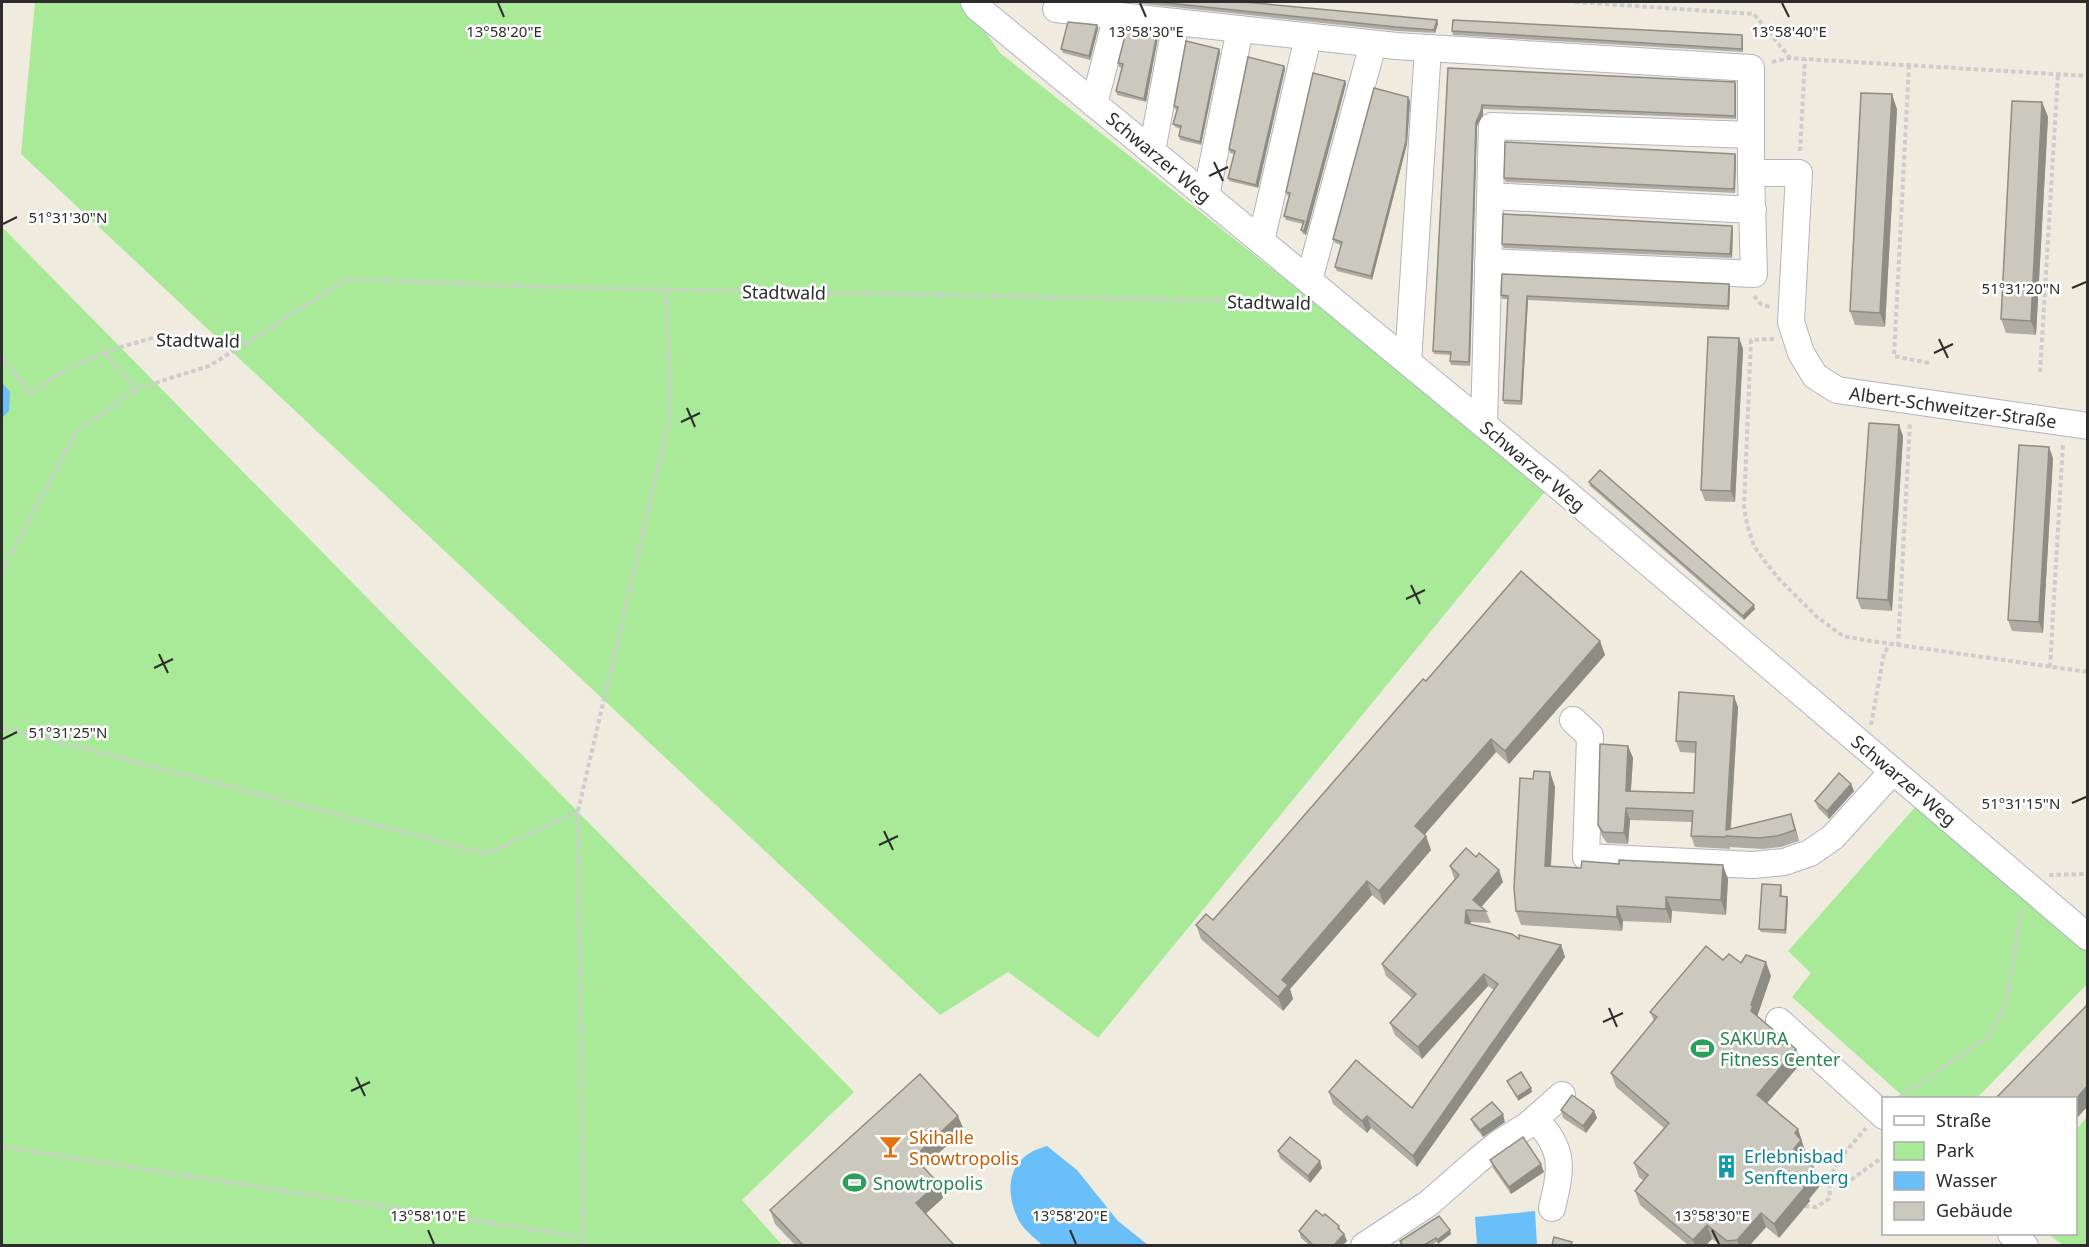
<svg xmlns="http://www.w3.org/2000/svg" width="2089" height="1247" viewBox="0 0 2089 1247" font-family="'Noto Sans',sans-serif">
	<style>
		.green { fill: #a8ea98 }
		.water { fill: #6bbff9 }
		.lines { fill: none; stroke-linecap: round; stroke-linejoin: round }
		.minor-casing { stroke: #b3b3c2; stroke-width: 28 }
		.path { stroke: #cdcdcd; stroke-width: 4; stroke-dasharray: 4.5 3; stroke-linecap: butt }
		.minor { stroke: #fff; stroke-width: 26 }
		.wall { fill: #afada3 }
		.shaded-wall { fill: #8e8d84 }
		.building { fill: #cbc9bd; stroke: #8e8d84; stroke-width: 1.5 }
		.ticks { fill: none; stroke: #2d2d2d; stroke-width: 2 }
		.labels { text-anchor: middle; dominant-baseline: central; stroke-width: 5; stroke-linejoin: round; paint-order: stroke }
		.street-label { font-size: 18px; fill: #2d2d2d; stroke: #fff }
		.leisure-label { font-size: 18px; fill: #27864d; stroke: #fff; text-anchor: start }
		.food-label { font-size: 18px; fill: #c56008; stroke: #fff; text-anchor: start }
		.culture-label { font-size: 18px; fill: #0d838f; stroke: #fff; text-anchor: start }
		.ticks-label { font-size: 15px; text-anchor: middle; fill: #2d2d2d; stroke: #fff; stroke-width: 5; stroke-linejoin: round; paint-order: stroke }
	</style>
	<rect width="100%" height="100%" fill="#f0ebdf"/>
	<g class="green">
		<polygon points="35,2 965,2 1000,53 1548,488 1098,1038 1008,972 940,1015 21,154"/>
		<polygon points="2,227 854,1092 742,1200 782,1245 2,1245"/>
		<polygon points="1918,804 2087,952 2087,984 1977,1098 1905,1098 1792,997 1811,973 1788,951"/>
		<polygon points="2087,1117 2087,1245 2063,1245 2048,1234 2076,1234 2076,1130"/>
	</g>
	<g class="water">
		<polygon points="2,383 10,392 9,411 2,418"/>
		<path d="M1047,1146l30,24 41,51 30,24h-106c-7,-7 -18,-15 -23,-24 -16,-33 -11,-65 28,-75z"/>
		<polygon points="1535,1211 1537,1245 1477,1245 1475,1217"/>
	</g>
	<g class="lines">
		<defs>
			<g id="minor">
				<polyline points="974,2 978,8 1557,485 2088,937"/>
				<polyline points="1056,9 1396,46 1751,68 1751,173 1754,274 1488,262"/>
				<polyline points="1094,104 1117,15"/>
				<polyline points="1152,151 1176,22"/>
				<polyline points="1751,173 1799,173 1791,322 1801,353 1815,376 1837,390 2088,426"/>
				<polyline points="1206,196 1240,29"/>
				<polyline points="1490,196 1753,210"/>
				<polyline points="1261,241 1308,37"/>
				<polyline points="1309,280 1373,44"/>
				<polyline points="1408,362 1428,48"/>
				<polyline points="1484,425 1492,126 1751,135"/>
				<polyline points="1573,720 1590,736 1586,857 1753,865 1784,862 1810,853 1833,837 1893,771"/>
				<polyline points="1779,1021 1884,1116"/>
				<path d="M1535,1119c31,31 26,51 17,89"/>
				<polyline points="2011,1234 2025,1246"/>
				<polyline points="1364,1246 1429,1203 1477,1161 1498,1144 1528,1125 1562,1095"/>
			</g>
		</defs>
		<use href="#minor" class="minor-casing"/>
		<g class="path">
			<polyline points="1575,2 1754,14 1790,58"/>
			<polyline points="1772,62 1790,58 1805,59 2088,76"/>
			<polyline points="1909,65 1894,356 1929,363"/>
			<polyline points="1800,151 1805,59"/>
			<polyline points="1754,296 1761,304 1772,308"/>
			<polyline points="1774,339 1751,340 1744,507 1747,524 1754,546 1763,559 1779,579 1817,617 1843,636 1864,640 2088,672"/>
			<polyline points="248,342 209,366 136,389 104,352 159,336 248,342 347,279 545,287 1300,302"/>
			<polyline points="2,357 30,393 58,374 104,352"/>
			<polyline points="2040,372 2058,74"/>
			<polyline points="2,571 76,432 136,389"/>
			<polyline points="1898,646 1910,422"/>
			<polyline points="2050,667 2063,443"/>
			<polyline points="1871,725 1884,653 1890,645"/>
			<polyline points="2,727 487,854 578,811"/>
			<polyline points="2049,875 2088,874"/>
			<polyline points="1899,1098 1987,1037 2005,1007 2022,909"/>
			<polyline points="2,1147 581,1237"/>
			<polyline points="1829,1184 1851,1180 1884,1156"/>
			<path d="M1805,1206l11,1 13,-8c2,-7 -1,-12 1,-18 5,-21 23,-37 36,-53"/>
			<polyline points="583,1246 578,811 670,415 666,290"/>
		</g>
		<use href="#minor" class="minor"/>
	</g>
	<g class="wall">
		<polygon points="1126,2 1244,2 1437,20 1438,24 1435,33 1397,31"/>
		<polygon points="1097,25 1098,29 1090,60 1063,53 1061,49"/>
		<polygon points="1452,31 1742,35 1743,38 1743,52 1453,35"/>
		<polygon points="1158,37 1146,102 1117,95 1116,91 1122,68 1119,67 1118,63"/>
		<polygon points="1219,49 1220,52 1201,145 1180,140 1179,136 1181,129 1175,127 1173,124 1177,110 1175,109 1174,106"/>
		<polygon points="1284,66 1285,69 1258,188 1229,181 1228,178 1234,154 1230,153 1229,149"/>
		<polygon points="1448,68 1736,86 1736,119 1483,109 1483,115 1477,126 1470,366 1451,365 1450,361 1450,355 1434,354 1433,351"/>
		<polygon points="1345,81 1346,84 1306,235 1303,234 1301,230 1303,224 1286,220 1284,216 1289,196 1287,195 1286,192"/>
		<polygon points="1408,97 1410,101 1407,144 1372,280 1337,271 1335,267 1341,245 1335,243 1333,239"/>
		<polygon points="2042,102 2048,117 2036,335 2006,333 2001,319"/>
		<polygon points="1897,109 1885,327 1855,325 1850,311"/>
		<polygon points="1735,154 1736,157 1735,193 1506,182 1504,178"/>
		<polygon points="1733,229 1732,258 1504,248 1502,244"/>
		<polygon points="1729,284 1730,288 1729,310 1528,300 1522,405 1504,404 1503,400 1508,299 1502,299 1501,295"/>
		<polygon points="1739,338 1743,349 1735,502 1705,501 1701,490"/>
		<polygon points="1903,436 1892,611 1861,609 1857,598"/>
		<polygon points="2053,458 2043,633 2012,631 2008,620"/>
		<polygon points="1589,482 1755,609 1744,620 1590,486"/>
		<polygon points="1600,641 1605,655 1509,764 1496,752 1424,835 1426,836 1431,850 1384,905 1372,895 1290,989 1293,999 1283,1011 1201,939 1196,925 1213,920 1426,681"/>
		<polygon points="1738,707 1731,829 1791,814 1799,841 1781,847 1763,849 1730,847 1730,849 1695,847 1691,836 1692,822 1630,820 1628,844 1607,843 1602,836 1598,825 1628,746 1633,758 1631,791 1694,793 1696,753 1680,752 1676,741"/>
		<polygon points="1550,772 1555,787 1551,866 1728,879 1726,915 1672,911 1671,923 1623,921 1622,931 1521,925 1516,911 1533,779"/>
		<polygon points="1851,784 1854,791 1829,819 1818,808 1815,801"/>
		<polygon points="1450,866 1503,882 1481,907 1486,911 1491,923 1471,922 1470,924 1519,939 1561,945 1565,957 1417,1167 1371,1128 1367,1133 1333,1104 1329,1092 1412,1108 1494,990 1488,986 1422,1059 1395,1035 1390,1023 1412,998 1386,976 1382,964 1455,879 1454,878"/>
		<polygon points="1781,885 1782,889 1782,896 1787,897 1788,900 1786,934 1761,932 1759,929"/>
		<polygon points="1723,960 1741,963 1771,976 1757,1016 1801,1063 1767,1103 1798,1129 1806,1154 1803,1157 1813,1166 1818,1180 1817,1182 1819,1187 1809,1199 1810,1201 1779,1238 1766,1227 1750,1245 1721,1245 1712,1239 1706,1245 1688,1245 1640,1205 1635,1191 1644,1181 1639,1177 1634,1163 1664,1128 1616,1087 1611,1073 1654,1021 1650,1012"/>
		<polygon points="1561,1110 1594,1111 1597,1118 1586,1133 1563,1118"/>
		<polygon points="1471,1119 1505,1122 1483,1137 1474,1126"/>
		<polygon points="964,1130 923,1167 938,1183 943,1198 925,1214 954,1245 795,1245 775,1224 770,1210"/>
		<polygon points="1278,1151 1322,1168 1310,1183 1280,1158"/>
		<polygon points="1490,1160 1544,1172 1511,1194 1493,1168"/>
		<polygon points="1323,1216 1339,1226 1341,1231 1344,1234 1347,1241 1343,1245 1309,1245 1301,1238 1299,1231"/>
		<polygon points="1450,1230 1451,1234 1438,1244 1437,1242 1431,1245 1400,1245 1401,1245 1400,1241"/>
	</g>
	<g class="shaded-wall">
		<polygon points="1437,20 1438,24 1435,33 1434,30"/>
		<polygon points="1097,25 1098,29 1090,60 1089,56"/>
		<polygon points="1157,34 1158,37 1146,102 1144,99"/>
		<polygon points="1742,35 1743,38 1743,52 1742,49"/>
		<polygon points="1219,49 1220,52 1201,145 1200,142"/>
		<polygon points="1284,66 1285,69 1258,188 1256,185"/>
		<polygon points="1345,81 1346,84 1306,235 1304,231"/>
		<polygon points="1735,82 1736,86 1736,119 1735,116"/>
		<polygon points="1892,94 1897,109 1885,327 1880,313"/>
		<polygon points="1408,97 1410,101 1407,144 1372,280 1371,276"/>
		<polygon points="2042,102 2048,117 2036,335 2031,321"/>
		<polygon points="1482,105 1483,109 1483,115 1477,126 1470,366 1469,362 1476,122"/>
		<polygon points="1735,154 1736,157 1735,193 1734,189"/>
		<polygon points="1732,226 1733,229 1732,258 1730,254"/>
		<polygon points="1729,284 1730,288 1729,310 1728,306"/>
		<polygon points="1527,296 1528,300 1522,405 1521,401"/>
		<polygon points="1739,338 1743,349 1735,502 1731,491"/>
		<polygon points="1899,425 1903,436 1892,611 1888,600"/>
		<polygon points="2049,447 2053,458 2043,633 2039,622"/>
		<polygon points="1754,605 1755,609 1744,620 1743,616"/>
		<polygon points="1600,641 1605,655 1509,764 1505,751"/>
		<polygon points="1734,696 1738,707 1730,836 1726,830"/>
		<polygon points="1491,739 1496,752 1420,840 1415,826"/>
		<polygon points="1628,746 1633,758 1630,802 1626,791"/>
		<polygon points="1550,772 1555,787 1550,880 1545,866"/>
		<polygon points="1851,784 1854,791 1829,819 1827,811"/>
		<polygon points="1626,808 1630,820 1628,844 1624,833"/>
		<polygon points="1791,814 1795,826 1799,841 1795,830"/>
		<polygon points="1426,836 1431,850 1384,905 1379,891"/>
		<polygon points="1723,865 1728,879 1726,915 1721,900"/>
		<polygon points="1499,870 1503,882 1477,912 1473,900"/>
		<polygon points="1367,881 1372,895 1290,989 1293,999 1283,1011 1278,997 1282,980"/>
		<polygon points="1666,897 1672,911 1671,923 1666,909"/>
		<polygon points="1787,897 1788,900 1786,934 1785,930"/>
		<polygon points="1617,906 1623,921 1622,931 1617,917"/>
		<polygon points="1466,910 1471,922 1469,935 1465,923"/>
		<polygon points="1561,945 1565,957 1417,1167 1413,1156"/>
		<polygon points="1766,962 1771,976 1757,1017 1751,1011 1751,1005"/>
		<polygon points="1484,974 1488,986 1422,1059 1418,1047"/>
		<polygon points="1796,1049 1801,1063 1762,1109 1757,1095"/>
		<polygon points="2088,1085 2088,1106 2076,1119 2076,1099"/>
		<polygon points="1531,1088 1532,1092 1518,1101 1517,1097"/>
		<polygon points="1594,1111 1597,1118 1586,1133 1583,1126"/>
		<polygon points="1503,1114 1505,1122 1483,1137 1480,1130"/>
		<polygon points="958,1116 964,1130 919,1171 914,1157"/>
		<polygon points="1367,1116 1371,1128 1367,1133 1362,1121"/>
		<polygon points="1798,1129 1806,1154 1799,1163 1794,1149 1795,1133"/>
		<polygon points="1320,1161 1322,1168 1310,1183 1308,1176"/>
		<polygon points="1541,1164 1544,1172 1511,1194 1509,1187"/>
		<polygon points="1813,1166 1818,1180 1817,1182 1819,1187 1809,1199 1810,1201 1779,1238 1774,1224 1803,1186 1810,1170"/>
		<polygon points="938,1183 943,1198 921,1218 916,1203"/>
		<polygon points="1761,1213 1766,1227 1750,1245 1739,1245 1737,1240"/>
		<polygon points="1707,1225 1712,1239 1706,1245 1695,1245 1693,1240"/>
		<polygon points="1450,1230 1451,1234 1438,1244 1437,1240"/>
		<polygon points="1344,1234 1347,1241 1343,1245 1334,1245"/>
	</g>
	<g class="building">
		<polygon points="1158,2 1244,2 1437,20 1434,30 1396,27"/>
		<polygon points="1453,20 1742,35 1742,49 1452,31"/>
		<polygon points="1068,22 1097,25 1089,56 1061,49"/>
		<polygon points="1127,28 1157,34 1144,99 1116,91 1123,64 1118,63"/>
		<polygon points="1186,41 1219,49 1200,142 1179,136 1181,126 1173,124 1178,107 1174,106"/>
		<polygon points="1248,57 1284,66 1256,185 1228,178 1235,151 1229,149"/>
		<polygon points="1448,68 1735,82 1735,116 1482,105 1481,111 1476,122 1469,362 1450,361 1451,352 1433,351"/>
		<polygon points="1313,73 1345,81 1304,231 1301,230 1304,221 1284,216 1290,193 1286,192"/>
		<polygon points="1374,88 1408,97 1406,141 1371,276 1335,267 1342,242 1333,239"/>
		<polygon points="1861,93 1892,94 1880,313 1850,311"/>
		<polygon points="2012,101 2042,102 2031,321 2001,319"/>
		<polygon points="1505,142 1735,154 1734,189 1504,178"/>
		<polygon points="1503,214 1732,226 1730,254 1502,244"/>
		<polygon points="1502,274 1729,284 1728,306 1527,296 1521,401 1503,400 1508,296 1501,295"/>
		<polygon points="1708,337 1739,338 1731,491 1701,490"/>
		<polygon points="1869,423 1899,425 1888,600 1857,598"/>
		<polygon points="2019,445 2049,447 2039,622 2008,620"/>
		<polygon points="1600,470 1754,605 1743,616 1589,482"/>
		<polygon points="1521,571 1600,641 1505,751 1491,739 1415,826 1426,836 1379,891 1367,881 1282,980 1288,985 1278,997 1196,925 1206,914 1213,920 1423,679 1426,681"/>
		<polygon points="1679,692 1734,696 1726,830 1791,814 1795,830 1777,836 1759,838 1726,836 1725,837 1691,836 1693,811 1626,808 1624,833 1603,832 1598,825 1600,744 1628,746 1626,791 1694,793 1696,742 1676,741"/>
		<polygon points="1534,771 1550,772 1545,866 1581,868 1582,861 1619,864 1619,860 1723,865 1721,900 1666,897 1666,909 1617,906 1617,917 1516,911 1514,888 1520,778 1533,779"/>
		<polygon points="1839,773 1851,784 1827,811 1815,801"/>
		<polygon points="1466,848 1476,857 1479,853 1499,870 1473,900 1486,911 1466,910 1465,923 1512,934 1519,939 1519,935 1561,945 1413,1156 1367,1116 1362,1121 1329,1092 1356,1060 1412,1108 1498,984 1484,974 1418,1047 1390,1023 1416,994 1382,964 1459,875 1450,866"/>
		<polygon points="1762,884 1781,885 1780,896 1787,897 1785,930 1759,929"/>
		<polygon points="1706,946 1723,960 1729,954 1741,963 1746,955 1766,962 1751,1005 1753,1005 1751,1011 1796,1049 1757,1095 1798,1129 1795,1133 1801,1140 1794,1149 1813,1166 1810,1170 1814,1174 1803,1186 1805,1187 1774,1224 1761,1213 1737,1240 1727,1241 1707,1225 1693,1240 1635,1191 1648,1175 1634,1163 1669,1123 1611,1073 1657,1017 1650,1012"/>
		<polygon points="2088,1004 2088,1085 2076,1099 1996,1098"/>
		<polygon points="1521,1072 1531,1088 1517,1097 1507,1081"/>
		<polygon points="920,1074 958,1116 914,1157 938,1183 916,1203 954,1245 803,1245 770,1210"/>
		<polygon points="1572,1095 1594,1111 1583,1126 1561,1110"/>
		<polygon points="1492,1102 1503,1114 1480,1130 1471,1119"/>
		<polygon points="1290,1137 1320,1161 1308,1176 1278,1151"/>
		<polygon points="1523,1137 1541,1164 1509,1187 1490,1160"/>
		<polygon points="1316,1210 1323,1216 1325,1214 1339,1226 1338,1228 1344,1234 1334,1245 1313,1245 1299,1231"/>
		<polygon points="1439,1216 1450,1230 1437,1240 1436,1238 1424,1245 1400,1245 1402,1244 1400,1241"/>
		<polygon points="1554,1237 1572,1242 1571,1245 1552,1245"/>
	</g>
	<path class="ticks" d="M498,3l6,14M1140,3l6,14M1782,3l7,14M1214,162l9,19M1209,176l19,-9M3,224l14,-7M2072,288l14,-6M1939,339l9,19M1934,353l19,-9M687,408l8,19M681,422l19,-9M1411,585l9,19M1406,599l19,-9M159,654l9,19M154,668l19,-9M3,739l14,-7M2072,803l14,-6M884,831l9,19M879,845l19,-9M1609,1008l8,19M1603,1022l20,-9M356,1077l9,19M351,1091l19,-9M428,1230l6,14M1070,1230l6,14M1712,1230l7,14"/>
	<defs>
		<symbol id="stadium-bare" viewBox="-9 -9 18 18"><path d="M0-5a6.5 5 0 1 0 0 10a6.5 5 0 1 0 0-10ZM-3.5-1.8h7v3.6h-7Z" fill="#2e9e5b" stroke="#fff" stroke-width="2.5" paint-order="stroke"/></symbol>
		<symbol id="bar-bare" viewBox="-9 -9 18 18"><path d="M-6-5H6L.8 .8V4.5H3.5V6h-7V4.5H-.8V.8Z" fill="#e8710a" stroke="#fff" stroke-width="2.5" paint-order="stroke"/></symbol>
		<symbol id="building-bare" viewBox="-9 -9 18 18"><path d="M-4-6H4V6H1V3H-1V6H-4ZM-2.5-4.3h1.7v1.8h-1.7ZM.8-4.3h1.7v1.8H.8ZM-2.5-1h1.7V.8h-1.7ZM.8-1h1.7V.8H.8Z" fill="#0f9aa8" stroke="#fff" stroke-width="2.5" paint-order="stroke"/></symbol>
	</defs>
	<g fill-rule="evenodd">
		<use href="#stadium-bare" x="1686" y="1032" width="33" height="33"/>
		<use href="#bar-bare" x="874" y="1130" width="33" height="33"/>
		<use href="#building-bare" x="1710" y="1150" width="33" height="33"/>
		<use href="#stadium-bare" x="838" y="1166" width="33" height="33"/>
	</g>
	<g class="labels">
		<g class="street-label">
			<text transform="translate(1159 157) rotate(40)">Schwarzer Weg</text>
			<text transform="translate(784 292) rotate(1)">Stadtwald</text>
			<text transform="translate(1269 302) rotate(1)">Stadtwald</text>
			<text transform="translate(198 340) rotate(1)">Stadtwald</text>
			<text transform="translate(1953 407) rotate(8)">Albert-Schweitzer-Straße</text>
			<text transform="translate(1533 466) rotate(40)">Schwarzer Weg</text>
			<text transform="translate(1904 780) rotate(40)">Schwarzer Weg</text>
		</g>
		<g class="leisure-label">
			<text x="1720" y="1038">SAKURA<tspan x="1720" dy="21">Fitness Center</tspan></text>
			<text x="873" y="1183">Snowtropolis</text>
		</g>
		<g class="food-label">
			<text x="909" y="1137">Skihalle<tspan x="909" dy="21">Snowtropolis</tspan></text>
		</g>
		<g class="culture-label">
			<text x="1744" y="1156">Erlebnisbad<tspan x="1744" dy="21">Senftenberg</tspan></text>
		</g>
	</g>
	<g class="ticks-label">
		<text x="504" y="37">13°58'20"E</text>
		<text x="1146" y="37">13°58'30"E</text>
		<text x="1789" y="37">13°58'40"E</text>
		<text x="68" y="223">51°31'30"N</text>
		<text x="2021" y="294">51°31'20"N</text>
		<text x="68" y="738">51°31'25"N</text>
		<text x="2021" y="809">51°31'15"N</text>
		<text x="428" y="1221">13°58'10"E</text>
		<text x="1070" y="1221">13°58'20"E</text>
		<text x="1712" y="1221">13°58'30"E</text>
	</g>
	<rect width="2089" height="1247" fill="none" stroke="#2d2d2d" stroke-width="6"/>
	<rect x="1882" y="1097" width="195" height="138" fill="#ffffff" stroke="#ababab" stroke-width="1.5"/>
	<rect x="1894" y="1116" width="30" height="9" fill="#ffffff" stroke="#ababab" stroke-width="1.5"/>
	<text x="1936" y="1127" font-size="18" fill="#2d2d2d">Straße</text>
	<rect x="1894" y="1142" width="30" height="18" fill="#a8ea98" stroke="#ababab" stroke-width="1.5"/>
	<text x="1936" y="1157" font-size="18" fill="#2d2d2d">Park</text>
	<rect x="1894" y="1172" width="30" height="18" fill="#6bbff9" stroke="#ababab" stroke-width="1.5"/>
	<text x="1936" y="1187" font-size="18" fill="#2d2d2d">Wasser</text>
	<rect x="1894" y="1202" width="30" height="18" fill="#cbc9bd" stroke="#ababab" stroke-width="1.5"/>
	<text x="1936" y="1217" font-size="18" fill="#2d2d2d">Gebäude</text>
</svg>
